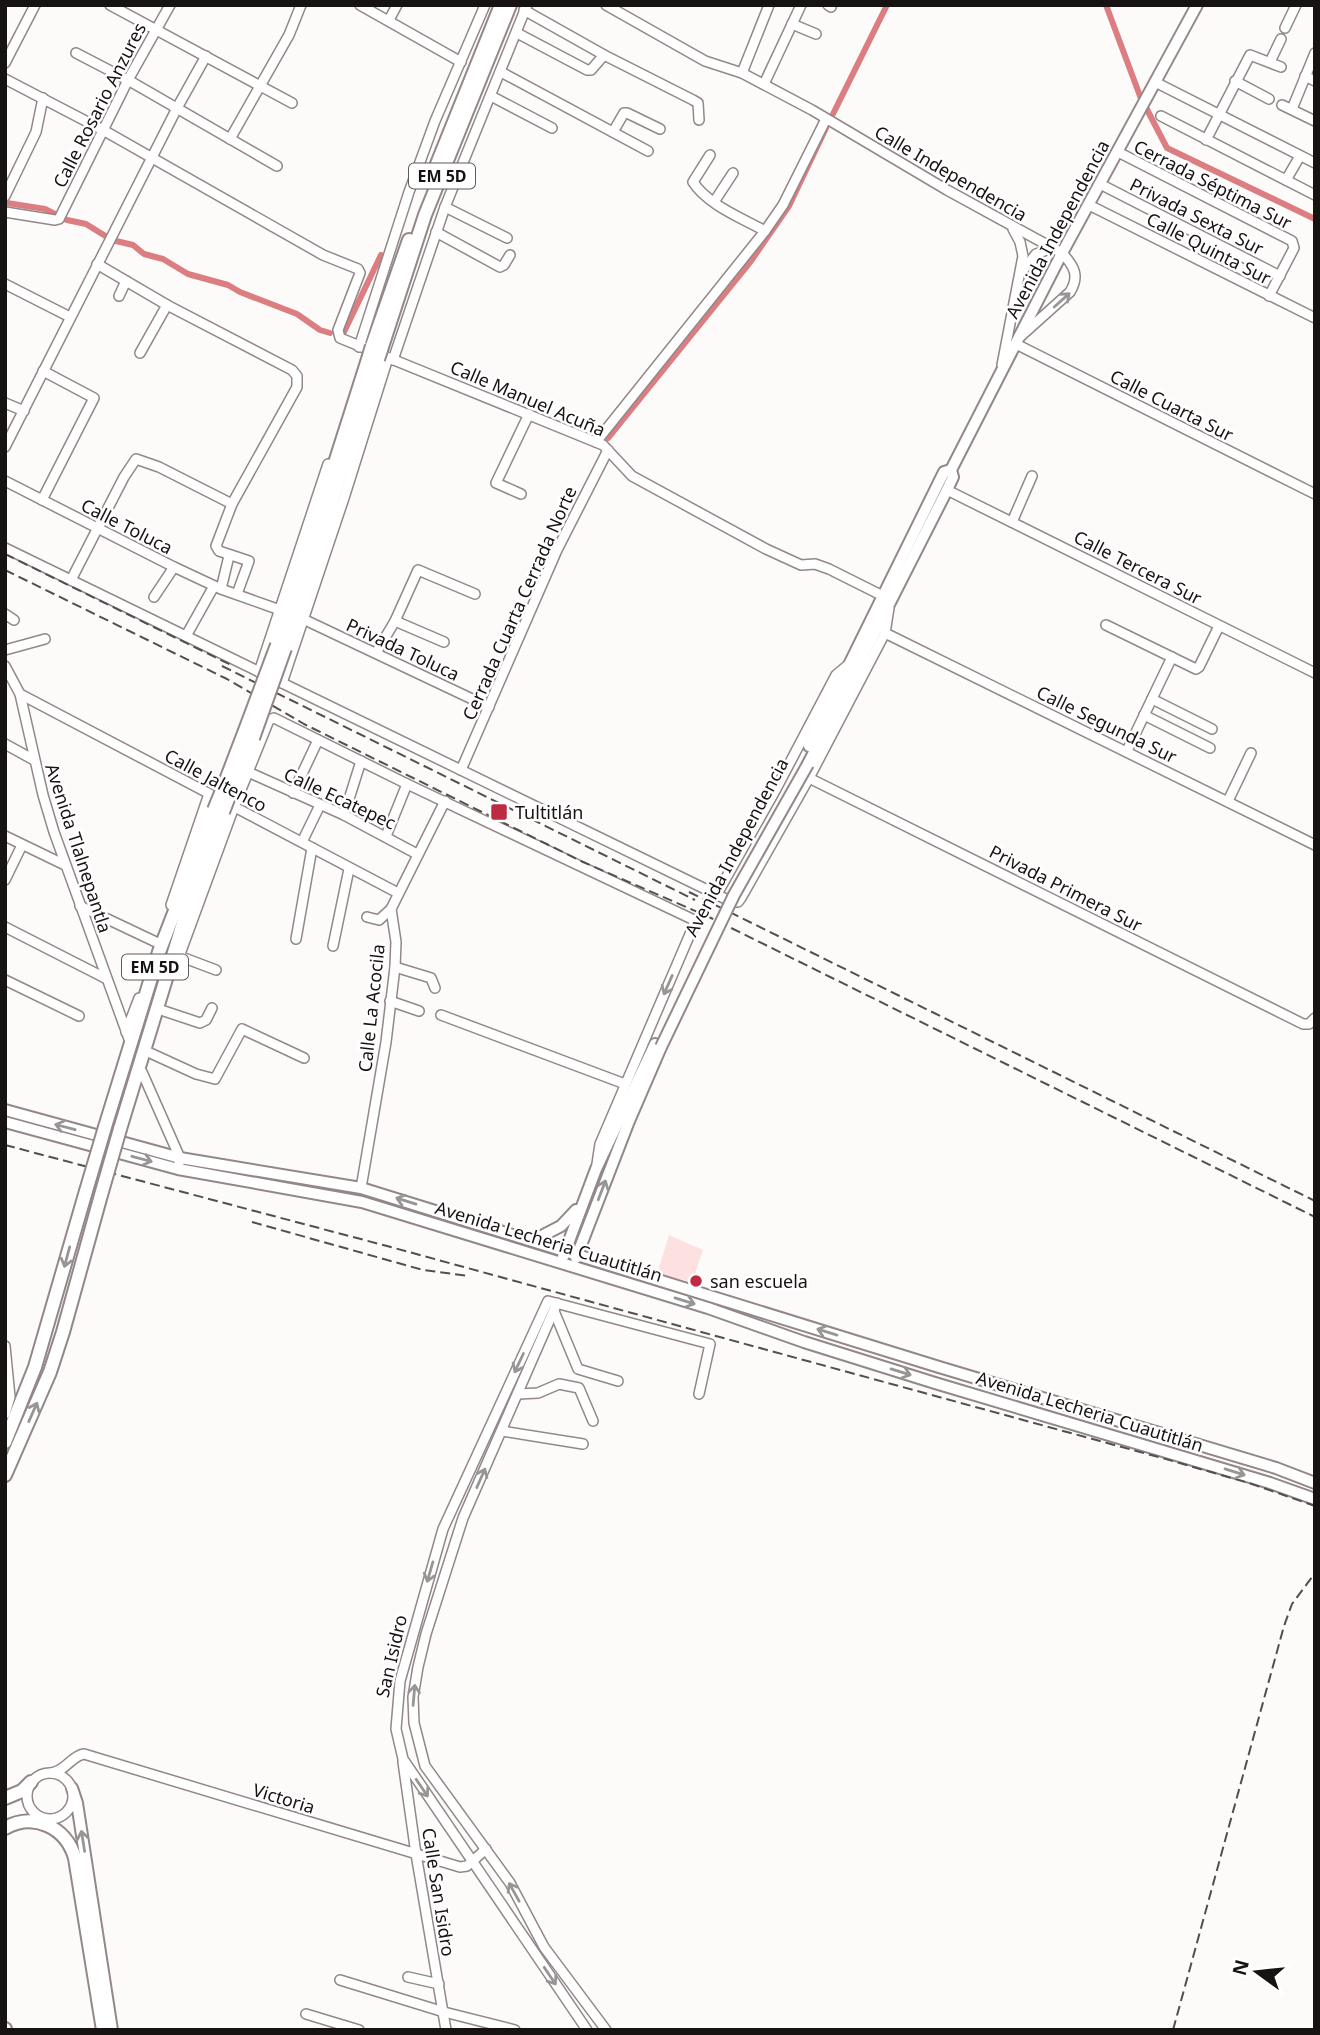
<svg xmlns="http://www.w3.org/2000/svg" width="1320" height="2035" viewBox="0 0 1320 2035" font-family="'Noto Sans',sans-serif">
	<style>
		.green { fill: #fde1e1 }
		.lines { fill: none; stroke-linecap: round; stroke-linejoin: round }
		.canal { stroke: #db7d81; stroke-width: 6 }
		.minor-casing { stroke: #938787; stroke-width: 12 }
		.major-casing { stroke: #938787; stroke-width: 14 }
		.highway-casing { stroke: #938787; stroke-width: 16 }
		.minor { stroke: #fff; stroke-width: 9 }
		.major { stroke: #fff; stroke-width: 10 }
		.highway { stroke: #fff; stroke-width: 12 }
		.rail { stroke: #544f4f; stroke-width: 2; stroke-dasharray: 10 5; stroke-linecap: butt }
		.major-bridge-casing { stroke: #938787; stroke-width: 14; stroke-linecap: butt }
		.highway-bridge-casing { stroke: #938787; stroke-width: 16; stroke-linecap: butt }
		.major-bridge { stroke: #fff; stroke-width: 10 }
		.highway-bridge { stroke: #fff; stroke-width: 12 }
		.oneway { stroke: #979595 }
		.poi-dot { fill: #bc2b42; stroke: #fff; stroke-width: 2.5 }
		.labels { text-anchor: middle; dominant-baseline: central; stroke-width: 5; stroke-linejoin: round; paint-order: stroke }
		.shield { fill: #fff; stroke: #5d5a5a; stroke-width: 2 }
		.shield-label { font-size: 16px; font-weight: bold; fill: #181313 }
		.street-label { font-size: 18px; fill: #181313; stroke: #fff }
		.poi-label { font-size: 18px; fill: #181313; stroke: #fff; text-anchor: start }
	</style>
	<rect width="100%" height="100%" fill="#fdfafa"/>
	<polygon class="green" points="669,1235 703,1250 692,1282 657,1274"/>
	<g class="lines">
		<g class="canal">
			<polyline points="1106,5 1140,96 1167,148 1315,219"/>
			<polyline points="833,114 887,5"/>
			<polyline points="7,203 45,209 67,220 86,224 107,237"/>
			<polyline points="116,241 133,245 144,254 163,259 188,274 228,285 240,292 297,314 320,330 330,333"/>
			<polyline points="343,334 381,255"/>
			<polyline points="608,438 751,261 789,206 826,128"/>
		</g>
		<defs>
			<g id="minor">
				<polyline points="110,5 292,103"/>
				<polyline points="360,5 461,62"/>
				<path d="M606,5l99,56 37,12 70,37 135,80 115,63c12,13 18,23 8,39l-49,44"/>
				<polyline points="828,5 831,7"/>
				<polyline points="524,10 604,55 693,100 698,103 699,120"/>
				<polyline points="389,20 397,5"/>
				<polyline points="792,24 816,34"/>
				<polyline points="1285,28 1296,5"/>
				<polyline points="517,33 587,70 591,70 604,55"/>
				<polyline points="76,53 128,80 277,166"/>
				<polyline points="1270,62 1281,39"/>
				<polyline points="5,63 35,5"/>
				<polyline points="501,72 648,151"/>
				<polyline points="742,73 769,5"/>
				<polyline points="1305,76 1315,81"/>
				<polyline points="5,79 103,130 323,255 358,269 360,273 338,330 340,338 603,445 632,476 766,549 801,565 815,564 829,569 883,596"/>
				<polyline points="1235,81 1269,99"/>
				<polyline points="1155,82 1315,163"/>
				<polyline points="764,84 801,5"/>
				<polyline points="491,96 552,128"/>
				<polyline points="1282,105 1315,121"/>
				<polyline points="1292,109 1315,53"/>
				<polyline points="1161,116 1315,195"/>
				<polyline points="613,132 624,113 627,113 660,129"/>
				<polyline points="230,139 289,35 301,5"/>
				<polyline points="1206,140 1250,55 1281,67"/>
				<polyline points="1118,152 1292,241 1294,248 1269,296"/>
				<path d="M710,155l-17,27c15,23 49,36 72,49"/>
				<polyline points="1286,180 1300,156"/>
				<polyline points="1100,184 1280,276"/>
				<polyline points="5,196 36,132 43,98"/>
				<polyline points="714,202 733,173"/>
				<polyline points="1089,205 1315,318"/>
				<polyline points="445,207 507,238"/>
				<polyline points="5,212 55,220 59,219 128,80 170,5"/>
				<polyline points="436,232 500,267 504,265 510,255"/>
				<polyline points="97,264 167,305 292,370 297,376 297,387 232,504 216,546 219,551 249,561 237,594"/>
				<polyline points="1024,269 1036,254 1052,248"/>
				<polyline points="5,284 70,317"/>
				<polyline points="119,296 126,281"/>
				<polyline points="1016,344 1315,494"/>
				<polyline points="359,347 409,192 435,121 485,5"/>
				<polyline points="140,353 167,305"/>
				<polyline points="393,360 445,207 527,5"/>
				<polyline points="1002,365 1023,256 1020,242 1013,229"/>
				<polyline points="5,403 24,411"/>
				<polyline points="596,442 765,231 783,205 826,119"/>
				<polyline points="5,447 177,108 206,56"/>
				<polyline points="5,481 174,567 221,589 280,610"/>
				<polyline points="947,490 1315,673"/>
				<polyline points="521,494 496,483 529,414"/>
				<polyline points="42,500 94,398 43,371"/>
				<polyline points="1012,522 1032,476"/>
				<polyline points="5,548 732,902 738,902 741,898 809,778 885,633 889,608"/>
				<polyline points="71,580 124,477 136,459 159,467 232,504"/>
				<polyline points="221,589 229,556"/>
				<polyline points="154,597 174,567"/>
				<polyline points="5,614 14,620"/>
				<polyline points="303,619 489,707"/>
				<polyline points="395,621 444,642"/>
				<polyline points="1106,625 1196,669 1199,667 1219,626"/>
				<polyline points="885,633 1315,845"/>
				<polyline points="186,636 214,586"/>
				<polyline points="5,650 45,639"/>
				<polyline points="376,653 395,621 418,570 475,594"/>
				<polyline points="5,666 20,694 43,795 54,832 129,1039"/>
				<polyline points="259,672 328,464"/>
				<polyline points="282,683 344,498 388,358"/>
				<polyline points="20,694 398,893"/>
				<polyline points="1152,699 1212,729"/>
				<polyline points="1144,715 1210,748"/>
				<polyline points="5,744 34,760"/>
				<polyline points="1127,751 1172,657"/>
				<polyline points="461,770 557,550 608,450"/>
				<polyline points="248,772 344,815 417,854"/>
				<polyline points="809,778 1303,1024 1309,1024 1315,1018"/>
				<polyline points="293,793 318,740"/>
				<polyline points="1228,801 1251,753"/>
				<polyline points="344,815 361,761"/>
				<polyline points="5,836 65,865"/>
				<polyline points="386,836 407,784"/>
				<polyline points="302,842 320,805"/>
				<polyline points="5,880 22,845"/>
				<polyline points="717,894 776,789 836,675 848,665"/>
				<polyline points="171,905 209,794"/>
				<polyline points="80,906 158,943"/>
				<polyline points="367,917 379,920 391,909"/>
				<polyline points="5,927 105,978"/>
				<polyline points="296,939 312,848"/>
				<polyline points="333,946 349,869"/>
				<polyline points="179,956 216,970"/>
				<polyline points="176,965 234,807 269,720 274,718 407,784 692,919 694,923 693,927 600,1144 597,1164"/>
				<polyline points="395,967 431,978 435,988"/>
				<polyline points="5,980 79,1016"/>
				<polyline points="390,1001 419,1011"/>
				<polyline points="161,1010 200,1023 206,1020 212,1008"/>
				<polyline points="441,1015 625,1084"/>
				<polyline points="126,1032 139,998"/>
				<polyline points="148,1052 196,1074 215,1079 242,1029 304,1058"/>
				<polyline points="142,1072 180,1158 179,1163"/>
				<polyline points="361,1188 386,1042 395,967 396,942 391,909 445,801"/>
				<polyline points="557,1303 463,1518 426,1634 418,1667 413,1697 414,1723 425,1766 510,1883 544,1947 606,2030"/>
				<polyline points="554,1311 578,1369 618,1381"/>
				<polyline points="5,1346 10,1397 5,1414"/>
				<polyline points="518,1394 538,1393 559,1384 579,1388 593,1421"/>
				<polyline points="502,1431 583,1444"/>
				<polyline points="403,1762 416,1854 446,2030"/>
				<circle cx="50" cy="1796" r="23"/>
				<path d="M51,1773c15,-2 20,-17 33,-19l376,113 7,-1 19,-17"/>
				<polyline points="408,1977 439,1984"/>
				<polyline points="340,1980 444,2012 515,2030"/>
				<polyline points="306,2014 359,2030"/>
				<polyline points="587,2030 403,1759 396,1729 400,1681 443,1529 548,1301 710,1344 699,1394"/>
			</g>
			<g id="major">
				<polyline points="809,746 944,472 951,470"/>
				<polyline points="808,764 947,490 953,477 951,470 1062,253 1197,5"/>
				<polyline points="5,1110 180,1158 361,1188 939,1367 1276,1468 1315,1483"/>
				<polyline points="5,1122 178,1169 362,1202 708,1308 804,1342 935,1383 1270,1483 1315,1499"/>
				<polyline points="534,1240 561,1226 576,1210"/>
				<polyline points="563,1257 596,1169 655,1044"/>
				<polyline points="576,1258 629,1121 661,1047"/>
				<polyline points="72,1788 77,1803 112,2030"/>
			</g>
			<g id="highway">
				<polyline points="437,164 501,5"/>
				<polyline points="372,346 409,240"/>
				<polyline points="381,350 425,215 510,5"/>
				<polyline points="277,645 369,356"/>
				<polyline points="285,648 378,359"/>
				<polyline points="223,788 244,733"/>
				<polyline points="231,791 253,738"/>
				<polyline points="105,1127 159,952 214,810"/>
				<polyline points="120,1129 191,897 223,812"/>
				<polyline points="5,1442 35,1367 86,1191"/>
				<polyline points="5,1475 50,1372 63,1332 101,1195"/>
				<polyline points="5,1798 22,1791 31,1782"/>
				<path d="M5,1828c29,-16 61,-1 70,30l28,172"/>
				<polyline points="5,2029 5,2030"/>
			</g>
		</defs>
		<use href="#minor" class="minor-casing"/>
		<use href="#major" class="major-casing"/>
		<use href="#highway" class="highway-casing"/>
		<use href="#minor" class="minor"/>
		<use href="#major" class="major"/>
		<use href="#highway" class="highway"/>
		<g class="rail">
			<polyline points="5,554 231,665"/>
			<polyline points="5,570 227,679 304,724 583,862 709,917 1315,1217"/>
			<polyline points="222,666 695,900"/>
			<polyline points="689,892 1315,1201"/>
			<polyline points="5,1145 387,1246 1162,1458 1249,1483 1315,1506"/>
			<polyline points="252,1222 423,1270 469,1276"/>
			<polyline points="1173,2030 1284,1626 1292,1604 1315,1573"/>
		</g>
		<defs>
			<polyline id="major-bridge" points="661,1047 734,895 808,764"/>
			<g id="highway-bridge">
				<polyline points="369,356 372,346"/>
				<polyline points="378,359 381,350"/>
				<polyline points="244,733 277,645"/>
				<polyline points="253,738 285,648"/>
				<polyline points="214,810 223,788"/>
				<polyline points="223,812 231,791"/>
				<polyline points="86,1191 105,1127"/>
				<polyline points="101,1195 120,1129"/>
			</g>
		</defs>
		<use href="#major-bridge" class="major-bridge-casing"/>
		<use href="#highway-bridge" class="highway-bridge-casing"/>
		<use href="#major-bridge" class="major-bridge"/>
		<use href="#highway-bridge" class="highway-bridge"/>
	</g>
	<defs><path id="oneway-shaft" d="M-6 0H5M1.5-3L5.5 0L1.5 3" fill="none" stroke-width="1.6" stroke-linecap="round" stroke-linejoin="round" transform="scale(1.75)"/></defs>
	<g class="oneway">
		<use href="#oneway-shaft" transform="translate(1062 300) rotate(-42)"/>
		<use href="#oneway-shaft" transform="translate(668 985) rotate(114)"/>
		<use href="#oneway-shaft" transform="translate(65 1127) rotate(-165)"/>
		<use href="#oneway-shaft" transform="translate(142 1159) rotate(15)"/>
		<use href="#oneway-shaft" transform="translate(602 1190) rotate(-69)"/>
		<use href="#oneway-shaft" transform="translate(406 1201) rotate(-163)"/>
		<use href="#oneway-shaft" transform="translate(67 1257) rotate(105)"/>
		<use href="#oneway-shaft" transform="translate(685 1301) rotate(17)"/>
		<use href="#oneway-shaft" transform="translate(827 1332) rotate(-163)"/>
		<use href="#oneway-shaft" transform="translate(519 1363) rotate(115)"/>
		<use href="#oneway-shaft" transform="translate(901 1372) rotate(17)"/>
		<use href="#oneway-shaft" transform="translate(33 1412) rotate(-66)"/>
		<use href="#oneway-shaft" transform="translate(1235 1472) rotate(17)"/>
		<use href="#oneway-shaft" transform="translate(481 1478) rotate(-66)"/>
		<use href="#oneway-shaft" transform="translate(430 1572) rotate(106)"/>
		<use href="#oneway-shaft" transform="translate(414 1695) rotate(-85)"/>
		<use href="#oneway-shaft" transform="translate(422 1788) rotate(56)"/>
		<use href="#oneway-shaft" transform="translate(83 1841) rotate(-99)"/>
		<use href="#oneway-shaft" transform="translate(514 1892) rotate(-119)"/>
		<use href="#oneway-shaft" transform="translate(550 1976) rotate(56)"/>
	</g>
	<g class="poi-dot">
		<rect x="490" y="803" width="18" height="18" rx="3.5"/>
		<circle cx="696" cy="1281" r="7"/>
	</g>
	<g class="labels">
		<g class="shield">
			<rect x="409" y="163.5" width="66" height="25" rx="5"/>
			<rect x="122" y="954.5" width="66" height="25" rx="5"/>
		</g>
		<g class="shield-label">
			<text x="442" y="176">EM 5D</text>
			<text x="155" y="967">EM 5D</text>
		</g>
		<g class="street-label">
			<text transform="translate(99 105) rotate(-63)">Calle Rosario Anzures</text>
			<text transform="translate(951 173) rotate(30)">Calle Independencia</text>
			<text transform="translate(1213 184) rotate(27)">Cerrada Séptima Sur</text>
			<text transform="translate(1197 216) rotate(27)">Privada Sexta Sur</text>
			<text transform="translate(1057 229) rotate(-62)">Avenida Independencia</text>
			<text transform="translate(1209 248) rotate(27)">Calle Quinta Sur</text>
			<text transform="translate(528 398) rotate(23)">Calle Manuel Acuña</text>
			<text transform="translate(1172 405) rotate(27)">Calle Cuarta Sur</text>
			<text transform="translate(127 526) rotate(27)">Calle Toluca</text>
			<text transform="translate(1138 567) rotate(27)">Calle Tercera Sur</text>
			<text transform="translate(519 603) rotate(-66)">Cerrada Cuarta Cerrada Norte</text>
			<text transform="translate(403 649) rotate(25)">Privada Toluca</text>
			<text transform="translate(1107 724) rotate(26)">Calle Segunda Sur</text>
			<text transform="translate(216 780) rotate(28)">Calle Jaltenco</text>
			<text transform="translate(340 798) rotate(25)">Calle Ecatepec</text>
			<text transform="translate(736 847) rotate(-62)">Avenida Independencia</text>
			<text transform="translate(79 848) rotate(72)">Avenida Tlalnepantla</text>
			<text transform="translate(1066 888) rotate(27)">Privada Primera Sur</text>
			<text transform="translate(371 1008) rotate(-84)">Calle La Acocila</text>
			<text transform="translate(549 1241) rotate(17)">Avenida Lecheria Cuautitlán</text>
			<text transform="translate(1090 1411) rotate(17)">Avenida Lecheria Cuautitlán</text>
			<text transform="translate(391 1656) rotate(-77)">San Isidro</text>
			<text transform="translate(284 1798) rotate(17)">Victoria</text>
			<text transform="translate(439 1892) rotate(81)">Calle San Isidro</text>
		</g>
		<g class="poi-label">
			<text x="515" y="812">Tultitlán</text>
			<text x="710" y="1281">san escuela</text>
		</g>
	</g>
	<rect width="1320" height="2035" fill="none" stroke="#181313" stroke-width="14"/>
	<g transform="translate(1257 1972) rotate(285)" stroke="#ffffff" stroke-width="5" paint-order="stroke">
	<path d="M0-5L12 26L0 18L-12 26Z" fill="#181313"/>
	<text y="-10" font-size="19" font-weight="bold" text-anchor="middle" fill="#181313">N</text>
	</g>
</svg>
